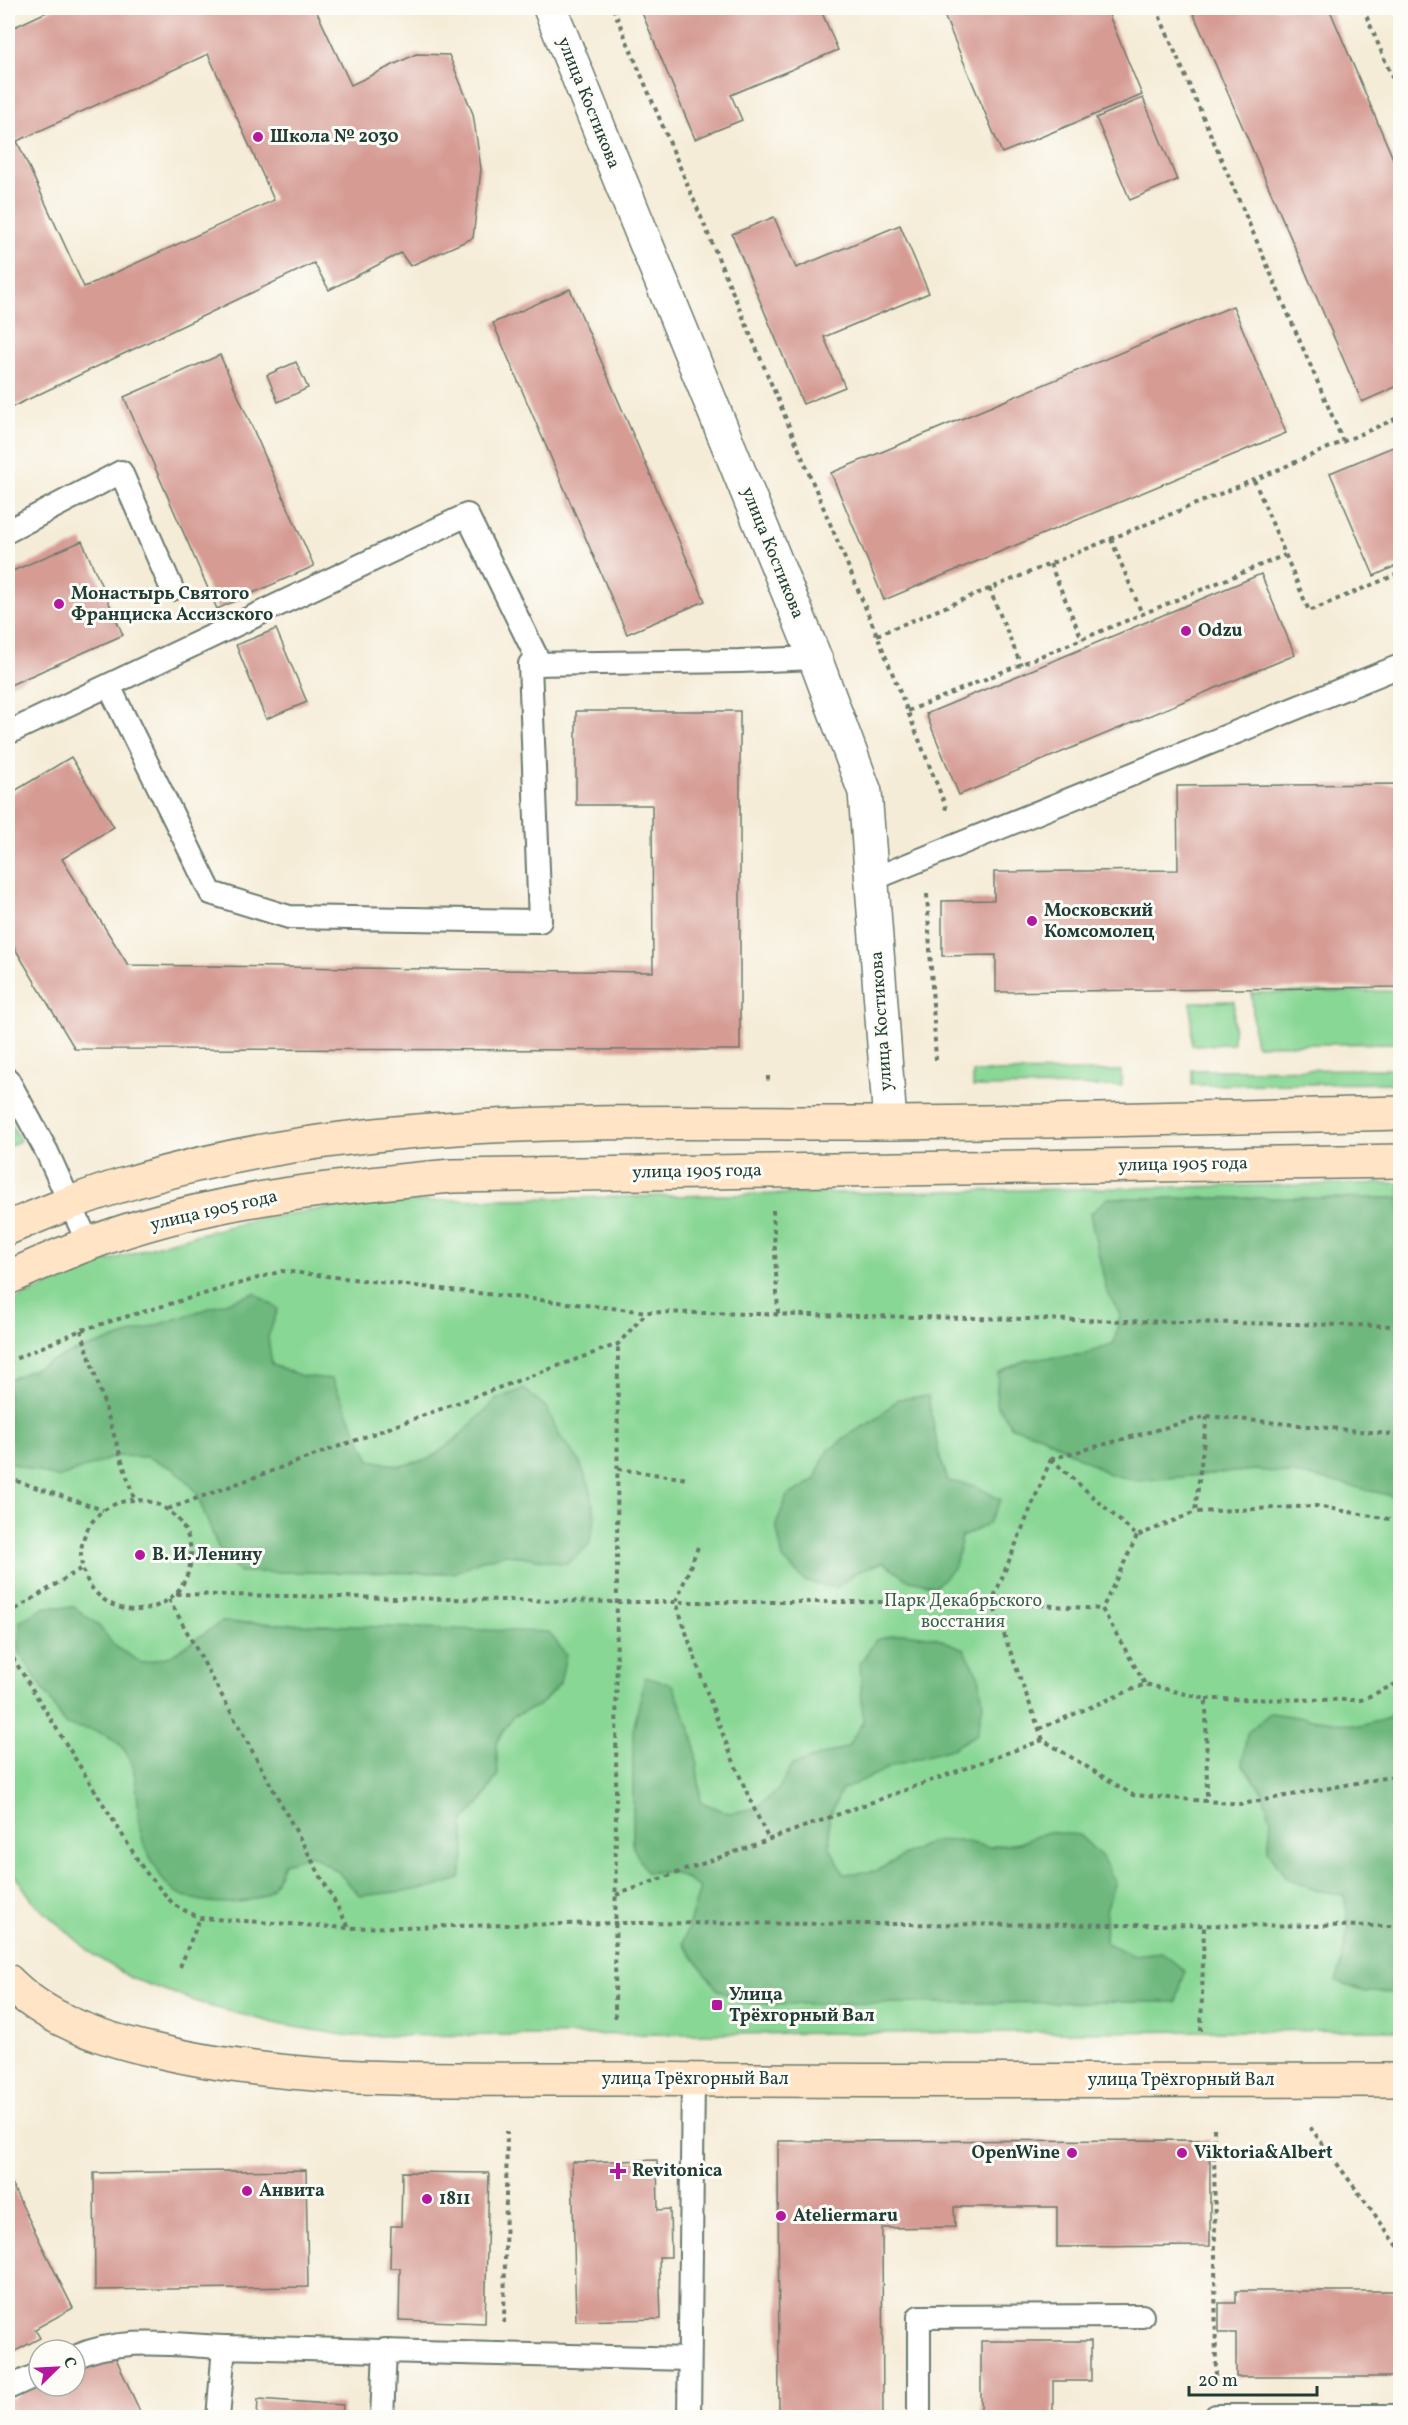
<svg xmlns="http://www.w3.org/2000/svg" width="1408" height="2425" viewBox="0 0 1408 2425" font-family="Vollkorn,serif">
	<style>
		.green { fill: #89d795; stroke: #548a64; stroke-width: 1.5 }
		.forest { fill: #6eb87e; stroke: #467a59; stroke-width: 1.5 }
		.building { fill: #d69c94; fill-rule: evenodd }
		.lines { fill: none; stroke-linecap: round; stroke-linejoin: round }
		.lane-casing { stroke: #6a7a6d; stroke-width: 26 }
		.street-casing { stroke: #6a7a6d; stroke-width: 36 }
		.secondary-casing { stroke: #6a7a6d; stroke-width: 36 }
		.path { stroke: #6a7a6d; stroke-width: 4; stroke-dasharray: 4.5 4.5; stroke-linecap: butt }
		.lane { stroke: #fff; stroke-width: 22 }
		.street { stroke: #fff; stroke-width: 33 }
		.secondary { stroke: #ffe4c6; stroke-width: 33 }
		.poi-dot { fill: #b5179e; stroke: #fdfcf7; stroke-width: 2 }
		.labels { text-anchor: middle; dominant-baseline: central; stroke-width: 6; stroke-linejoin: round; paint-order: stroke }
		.street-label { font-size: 18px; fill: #1f3d34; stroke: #fdfcf7 }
		.poi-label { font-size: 18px; font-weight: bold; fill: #1f3d34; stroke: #fdfcf7; text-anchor: start }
		.park-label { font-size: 18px; fill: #3a644c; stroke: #fdfcf7 }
	</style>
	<rect width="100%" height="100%" fill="#fdfcf7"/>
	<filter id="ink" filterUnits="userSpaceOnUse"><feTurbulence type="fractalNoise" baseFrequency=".0167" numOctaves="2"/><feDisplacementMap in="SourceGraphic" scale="12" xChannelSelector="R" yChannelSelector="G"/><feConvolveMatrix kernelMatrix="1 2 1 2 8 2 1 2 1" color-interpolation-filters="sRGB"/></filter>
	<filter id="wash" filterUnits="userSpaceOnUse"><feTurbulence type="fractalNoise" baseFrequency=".008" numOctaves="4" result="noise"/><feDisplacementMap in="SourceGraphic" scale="24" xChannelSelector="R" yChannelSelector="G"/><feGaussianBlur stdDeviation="1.35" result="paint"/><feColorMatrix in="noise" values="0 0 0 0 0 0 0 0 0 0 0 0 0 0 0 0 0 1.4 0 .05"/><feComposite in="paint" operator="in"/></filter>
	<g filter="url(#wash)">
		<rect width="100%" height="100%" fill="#f5ecd7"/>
		<g class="green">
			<polygon points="1400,991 1400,1043 1257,1045 1254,1041 1252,993"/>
			<polygon points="1234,1001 1233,1044 1192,1045 1191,1002"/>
			<polygon points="1400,1069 1400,1083 1192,1085 1192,1070"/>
			<polygon points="1121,1071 1122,1086 973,1087 973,1072"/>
			<polygon points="8,1118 20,1141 8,1147"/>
			<polygon points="1400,1183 1400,2030 350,2036 282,2025 209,2006 133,1979 95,1956 35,1904 8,1866 8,1303 98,1264 171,1241 259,1219 340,1206 450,1200"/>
		</g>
		<g class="forest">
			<polygon points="1108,1198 1400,1198 1400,1498 1314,1477 1257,1470 1137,1481 1109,1474 1041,1435 1012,1427 996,1403 998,1373 1027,1360 1086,1354 1114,1343 1120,1315 1106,1289 1090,1214"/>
			<polygon points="255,1293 278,1309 268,1337 272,1365 302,1376 332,1379 370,1460 400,1466 429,1459 455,1440 497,1399 524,1389 547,1408 559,1435 578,1459 590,1487 595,1517 589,1545 567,1564 507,1554 479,1561 454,1573 239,1572 218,1547 195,1490 174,1469 147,1457 117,1456 58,1478 8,1462 8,1380 71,1353"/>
			<polygon points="928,1396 939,1454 948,1481 976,1486 1001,1500 988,1524 962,1537 955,1566 936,1586 906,1579 883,1562 855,1573 836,1588 806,1582 783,1559 776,1525 787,1496 814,1481 826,1453 850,1434 875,1420 898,1399"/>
			<path d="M45,1607h29l23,17 20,24 25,15 29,-7 50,-34 328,10 17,23 -6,28 -20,22 -28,12 -16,26 2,31 -15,25 -20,24 2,29 -5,27 -28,9 -72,8 -22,-24 -26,-17 -28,8c-4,8 -7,19 -12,25 -18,22 -84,18 -103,-1 -10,-10 -27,-44 -29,-57 -4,-27 1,-62 -19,-84 -12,-14 -38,-18 -55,-21l-48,-75 2,-29z"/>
			<polygon points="904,1633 935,1637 964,1649 979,1675 983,1704 977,1734 951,1749 895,1765 842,1790 829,1817 830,1847 844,1874 876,1871 929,1842 958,1840 989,1847 1019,1843 1047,1832 1079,1835 1101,1856 1115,1881 1106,1911 1105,1942 1132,1955 1161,1952 1185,1971 1176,2002 742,2004 717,1989 683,1943 700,1888 676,1873 646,1872 633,1847 633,1731 645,1677 673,1685 694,1739 701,1802 729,1813 756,1808 778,1790 792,1765 847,1747 863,1723 860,1663 876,1640"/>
			<polygon points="1400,1710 1400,1993 1365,1992 1337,1982 1349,1925 1344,1895 1315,1890 1286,1878 1268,1850 1271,1820 1262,1791 1242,1764 1247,1733 1270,1713 1360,1726 1389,1718"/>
		</g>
		<g id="blocks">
			<g class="building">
				<path d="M55,8h260l36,77 65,-31 33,1 24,59 4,27 4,28 -8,69 -63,28 -9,-13 -72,37 -15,-27 -306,146v-379zM208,54l66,146 -190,87 -67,-146z"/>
				<polygon points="640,8 820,8 838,50 731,95 742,120 695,139"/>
				<polygon points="941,8 1106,8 1142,95 1002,153"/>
				<polygon points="1191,8 1329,8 1400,175 1400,385 1362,402"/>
				<polygon points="1143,98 1177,180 1130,200 1096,118"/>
				<polygon points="774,217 796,268 900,225 929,293 824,337 845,387 803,404 732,234"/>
				<polygon points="570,289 705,601 627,634 493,323"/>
				<polygon points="1233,306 1286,433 884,600 831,473"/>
				<polygon points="220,355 314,566 217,609 124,397"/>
				<polygon points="296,362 308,388 278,402 267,375"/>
				<polygon points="1400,444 1400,564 1374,576 1330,473"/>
				<polygon points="82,541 123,635 8,686 8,573"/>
				<polygon points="1261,574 1295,655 959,795 926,714"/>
				<polygon points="276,629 307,702 266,719 236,645"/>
				<polygon points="576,711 740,711 740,1050 75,1049 8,937 8,795 71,757 114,827 62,859 128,965 653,972 652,805 576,805"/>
				<polygon points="1400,784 1400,987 996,992 996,955 942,956 942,901 994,900 994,872 1178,870 1177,786"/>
				<polygon points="1210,2140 1210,2246 1057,2247 1057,2207 954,2207 955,2227 882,2228 883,2418 779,2418 778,2141"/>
				<polygon points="657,2160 658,2210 670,2209 671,2257 659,2257 661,2319 576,2321 572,2162"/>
				<polygon points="306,2170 308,2287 95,2290 94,2173"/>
				<polygon points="402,2172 489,2173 485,2323 399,2320 400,2268 390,2268 391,2226 401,2226"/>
				<polygon points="8,2177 73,2308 35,2329 40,2338 8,2355"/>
				<polygon points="1236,2291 1400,2291 1400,2377 1236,2377 1236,2333 1219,2333 1219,2303 1236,2303"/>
				<polygon points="981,2341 1091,2341 1091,2381 1053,2381 1053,2418 981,2418"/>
				<polygon points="113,2352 143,2418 8,2418 8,2400 38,2386 75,2386 75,2369"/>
				<polygon points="258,2399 343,2405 342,2418 257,2418"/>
			</g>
		</g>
	</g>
	<g filter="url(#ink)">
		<use href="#blocks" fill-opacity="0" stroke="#6a7a6d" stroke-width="1.5"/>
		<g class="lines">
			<defs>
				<g id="lane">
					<polyline points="8,531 121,472 172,589"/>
					<polyline points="109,686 211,893 289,917 540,921 530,664 739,661 815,658"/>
					<polyline points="8,733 467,515 540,664"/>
					<polyline points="873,879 1400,666"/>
					<polyline points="8,1080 47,1152 88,1243"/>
					<path d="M75,2357c46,-21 100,-12 149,-10"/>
					<polyline points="8,2388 39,2374"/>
					<polyline points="1216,2416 1400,2416"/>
					<polyline points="218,2418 224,2347 689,2359"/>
					<polyline points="382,2418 385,2350"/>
					<polyline points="689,2418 693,2080"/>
					<polyline points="919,2418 919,2317 1142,2316"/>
				</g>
				<polyline id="street" points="550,8 815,658 865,792 890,1123"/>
				<g id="secondary">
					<path d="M8,1228c41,-17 82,-34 125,-46 239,-73 505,-58 752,-59 171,-1 344,-6 515,-10"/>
					<path d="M8,1278c26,-12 53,-24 80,-34 116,-44 241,-57 364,-68l948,-15"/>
					<path d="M8,1981c38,39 92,57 145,69 154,37 316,28 473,29 258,3 517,1 774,1"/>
				</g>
			</defs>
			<use href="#lane" class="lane-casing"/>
			<use href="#street" class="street-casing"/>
			<use href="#secondary" class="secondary-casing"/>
			<g class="path">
				<polyline points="613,8 877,635 946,807 944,813"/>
				<polyline points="1156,8 1343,441"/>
				<polyline points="1363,8 1400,96"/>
				<polyline points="1254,480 1309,611 1400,573"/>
				<polyline points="1111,539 1142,614"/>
				<polyline points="1050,564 1082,639"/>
				<polyline points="989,588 1021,665"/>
				<polyline points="877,635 1254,480 1400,417"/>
				<polyline points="908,711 1285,555"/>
				<polyline points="927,894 936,1060"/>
				<polyline points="768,1076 768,1085"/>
				<polyline points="773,1210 778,1314"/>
				<polyline points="81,1330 134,1499"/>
				<polyline points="8,1362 81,1330 282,1271 647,1312 1400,1326"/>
				<polyline points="1207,1416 1195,1512 1316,1506 1400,1521"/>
				<polyline points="1051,1459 992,1602 1043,1740 1133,1795 1242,1804 1400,1775"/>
				<polyline points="1051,1459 1207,1416 1400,1435"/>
				<polyline points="1051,1459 1137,1536 1195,1512"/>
				<polyline points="618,1469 688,1479"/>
				<polyline points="8,1478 103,1510"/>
				<circle cx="136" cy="1555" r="55"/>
				<polyline points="168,1509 618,1344 646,1313"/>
				<polyline points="1137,1536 1102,1609 1145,1684"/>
				<path d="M698,1547l-22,55c27,82 55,161 93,238"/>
				<polyline points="176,1594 617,1602 992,1602 1102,1609"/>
				<polyline points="169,1599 349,1928"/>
				<polyline points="8,1614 82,1568"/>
				<polyline points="8,1650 144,1870 174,1905 200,1918 349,1928 616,1923 1400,1926"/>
				<polyline points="1206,1699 1361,1700 1400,1682"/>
				<polyline points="1039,1729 1145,1684 1206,1699 1207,1800"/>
				<polyline points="616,1895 1043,1740"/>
				<polyline points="180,1967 200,1918"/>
				<polyline points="615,2018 618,1344"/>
				<polyline points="1201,2031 1204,1926"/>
				<polyline points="1310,2127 1400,2249"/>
				<polyline points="1214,2128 1216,2382"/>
				<polyline points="504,2323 507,2131"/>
			</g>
			<use href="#lane" class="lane"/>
			<use href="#street" class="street"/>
			<use href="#secondary" class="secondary"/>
		</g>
	</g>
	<g class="poi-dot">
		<circle cx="258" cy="137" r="6"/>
		<circle cx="59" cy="604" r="6"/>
		<circle cx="1186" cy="631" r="6"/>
		<circle cx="1032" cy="921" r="6"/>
		<circle cx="140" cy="1555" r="6"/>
		<rect x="711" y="1999" width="12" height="12" rx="3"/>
		<circle cx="1072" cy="2153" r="6"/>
		<circle cx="1182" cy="2153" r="6"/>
		<path d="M615 2162h6v6h6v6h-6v6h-6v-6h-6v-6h6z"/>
		<circle cx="247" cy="2191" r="6"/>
		<circle cx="427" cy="2199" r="6"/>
		<circle cx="781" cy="2216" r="6"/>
	</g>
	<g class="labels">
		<g class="street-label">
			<text transform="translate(588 103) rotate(68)">улица Костикова</text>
			<text transform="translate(772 553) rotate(68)">улица Костикова</text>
			<text transform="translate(882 1021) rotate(-94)">улица Костикова</text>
			<text transform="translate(1183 1165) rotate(-1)">улица 1905 года</text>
			<text transform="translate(697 1172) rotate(-1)">улица 1905 года</text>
			<text transform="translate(214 1211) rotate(-13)">улица 1905 года</text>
			<text x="695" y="2079">улица Трёхгорный Вал</text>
			<text x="1181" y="2080">улица Трёхгорный Вал</text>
		</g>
		<g class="poi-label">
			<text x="270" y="137">Школа № 2030</text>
			<text x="71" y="594">Монастырь Святого<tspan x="71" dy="21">Франциска Ассизского</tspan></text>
			<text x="1198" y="631">Odzu</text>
			<text x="1044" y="911">Московский<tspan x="1044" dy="21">Комсомолец</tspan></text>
			<text x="152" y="1555">В. И. Ленину</text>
			<text x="729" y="1995">Улица<tspan x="729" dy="21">Трёхгорный Вал</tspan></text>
			<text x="1060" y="2153" text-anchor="end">OpenWine</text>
			<text x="1194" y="2153">Viktoria&amp;Albert</text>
			<text x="632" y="2171">Revitonica</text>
			<text x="259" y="2191">Анвита</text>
			<text x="439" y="2199">1811</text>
			<text x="793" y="2216">Ateliermaru</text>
		</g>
		<g class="park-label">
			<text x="963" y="1601">Парк Декабрьского<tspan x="963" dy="21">восстания</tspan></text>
		</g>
	</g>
	<rect width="1408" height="2425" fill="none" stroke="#fdfcf7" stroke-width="30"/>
	<g transform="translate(57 2368) rotate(66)"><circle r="28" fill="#fdfcf7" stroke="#a4b0a9" stroke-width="1.5"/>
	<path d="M0-4.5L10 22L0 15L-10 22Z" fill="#b5179e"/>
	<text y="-9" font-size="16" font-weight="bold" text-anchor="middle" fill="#1f3d34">С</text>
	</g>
	<path d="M1189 2386v9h128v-9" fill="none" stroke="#1f3d34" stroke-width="3"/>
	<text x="1198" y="2386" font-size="18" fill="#1f3d34" stroke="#fdfcf7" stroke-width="4.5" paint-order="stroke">20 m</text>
</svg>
